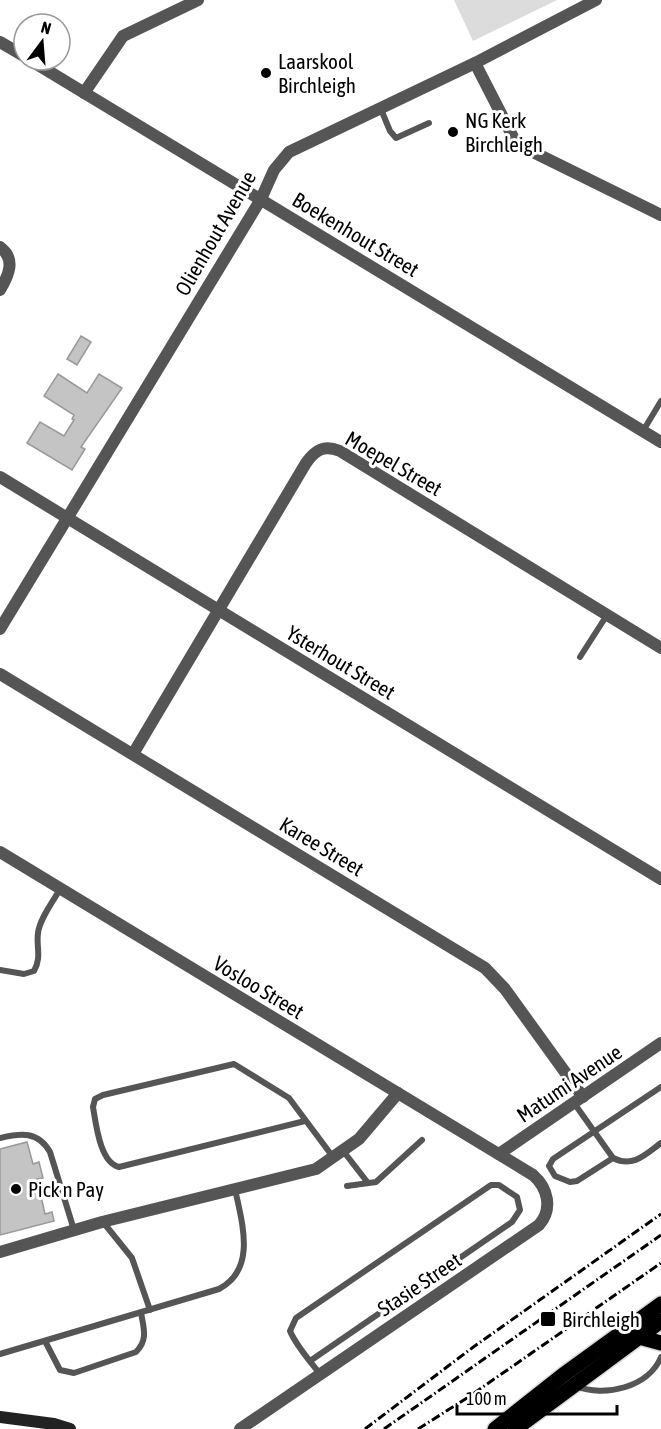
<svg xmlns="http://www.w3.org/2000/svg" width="661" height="1429" viewBox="0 0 661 1429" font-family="'Asap Condensed',sans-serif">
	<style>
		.green { fill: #dcdcdc }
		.building { fill: #c4c4c4; stroke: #999; stroke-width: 1.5 }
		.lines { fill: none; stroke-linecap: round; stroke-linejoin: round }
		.primary-casing { stroke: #dbdbdb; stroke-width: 18 }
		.lane { stroke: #555; stroke-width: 6 }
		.street { stroke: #555; stroke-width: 12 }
		.secondary { stroke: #222; stroke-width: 12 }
		.primary { stroke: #000; stroke-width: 15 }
		.rail { stroke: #000; stroke-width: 3; stroke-dasharray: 9 3 1.5 3; stroke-linecap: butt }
		.poi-dot { fill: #000; stroke: #fff; stroke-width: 2 }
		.labels { text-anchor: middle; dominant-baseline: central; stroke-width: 6; stroke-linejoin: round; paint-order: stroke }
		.poi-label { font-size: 21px; fill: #000; stroke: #fff; text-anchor: start }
		.street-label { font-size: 21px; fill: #000; stroke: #fff }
	</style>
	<rect width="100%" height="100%" fill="#fff"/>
	<polygon class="green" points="454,0 557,0 473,41"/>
	<g class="building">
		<polygon points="81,336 91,342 77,365 67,359"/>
		<polygon points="58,374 87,393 99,374 122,388 81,447 85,449 72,470 27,443 40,422 64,436 74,420 72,419 74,415 44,396"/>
		<polygon points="27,1142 33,1164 39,1162 43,1178 37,1179 45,1214 52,1212 54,1221 0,1235 0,1149"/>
	</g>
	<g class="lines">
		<defs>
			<g id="primary">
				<polyline points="639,1337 661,1343"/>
				<polyline points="495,1429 563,1375 661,1304"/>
				<polyline points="515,1429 661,1321"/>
			</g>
		</defs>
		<use href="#primary" class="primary-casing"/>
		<g class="lane">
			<polyline points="380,107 390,131 396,138 429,123"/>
			<polyline points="643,431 661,401"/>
			<polyline points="580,657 607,615"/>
			<path d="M0,970l24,4 10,-3c8,-14 2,-24 4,-38 2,-15 15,-31 22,-44"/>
			<path d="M574,1103l39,55c20,10 32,-3 48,-15"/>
			<path d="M305,1121l-186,46c-19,-4 -23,-43 -26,-60l2,-8 8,-4 131,-31 55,34 44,59"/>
			<path d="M0,1138c21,-5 38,-7 50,14l24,78"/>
			<polyline points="344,1152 368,1183"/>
			<polyline points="613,1158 577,1181 570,1182 555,1176 549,1166 553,1159 661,1087"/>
			<polyline points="347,1186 376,1182 422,1140"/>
			<polyline points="103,1222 132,1258 150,1310"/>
			<path d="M45,1341l15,29 14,3 62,-21c12,-12 8,-23 5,-39"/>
			<path d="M0,1354l219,-65c38,-20 23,-66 16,-100"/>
			<path d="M310,1361l202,-139 8,-12 -3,-13 -18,-12h-8l-195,133 -6,13c7,16 20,30 30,43"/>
			<path d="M576,1386c28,12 73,1 85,-29"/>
		</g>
		<g class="street">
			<polyline points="0,42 24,56"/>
			<polyline points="30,60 661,442"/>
			<polyline points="475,63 515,141 525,148 661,215"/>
			<polyline points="84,93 123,36 198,0"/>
			<path d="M0,247c16,12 9,28 0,43"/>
			<polyline points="0,477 661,879"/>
			<polyline points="0,629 261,199 274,170 289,152 475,63 596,0"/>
			<polyline points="0,674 485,968 505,989 583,1097"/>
			<path d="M133,754l173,-291c10,-14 18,-18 34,-12l321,197"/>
			<path d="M0,852l533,323c15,13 20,34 6,50l-299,204"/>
			<polyline points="499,1154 661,1043"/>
			<polyline points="0,1252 102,1222 316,1169 359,1139 398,1093"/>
		</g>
		<polyline class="secondary" points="0,1417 54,1424 70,1429"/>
		<use href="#primary" class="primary"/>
		<g class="rail">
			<polyline points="365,1429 472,1348 661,1214"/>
			<polyline points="384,1429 661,1235"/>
			<polyline points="418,1429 467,1398 661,1263"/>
		</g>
	</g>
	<g class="poi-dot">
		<circle cx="266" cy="73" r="6"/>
		<circle cx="453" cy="132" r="6"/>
		<circle cx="16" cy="1189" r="6"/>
		<rect x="540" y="1311" width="16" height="16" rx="3"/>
	</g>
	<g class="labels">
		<g class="poi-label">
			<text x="278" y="61">Laarskool<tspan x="278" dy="24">Birchleigh</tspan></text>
			<text x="465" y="120">NG Kerk<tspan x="465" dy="24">Birchleigh</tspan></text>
			<text x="28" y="1189">Pick n Pay</text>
			<text x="562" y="1319">Birchleigh</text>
		</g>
		<g class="street-label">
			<text transform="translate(215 233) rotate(-60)">Olienhout Avenue</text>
			<text transform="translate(356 234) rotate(31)">Boekenhout Street</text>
			<text transform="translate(394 463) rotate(30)">Moepel Street</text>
			<text transform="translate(341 662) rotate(31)">Ysterhout Street</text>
			<text transform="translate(322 846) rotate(31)">Karee Street</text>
			<text transform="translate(259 987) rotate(31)">Vosloo Street</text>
			<text transform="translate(569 1083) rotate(-34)">Matumi Avenue</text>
			<text transform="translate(419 1284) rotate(-34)">Stasie Street</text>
		</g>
	</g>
	<g transform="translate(42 42) rotate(16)"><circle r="28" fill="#ffffff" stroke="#999999" stroke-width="1.5"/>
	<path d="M0-4.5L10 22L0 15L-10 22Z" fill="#000000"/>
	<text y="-9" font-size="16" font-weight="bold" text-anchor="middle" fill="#000000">N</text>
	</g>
	<path d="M457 1405v9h160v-9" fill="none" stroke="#000000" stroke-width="3"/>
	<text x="466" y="1405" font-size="18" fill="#000000" stroke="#ffffff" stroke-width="4.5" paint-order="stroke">100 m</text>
</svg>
